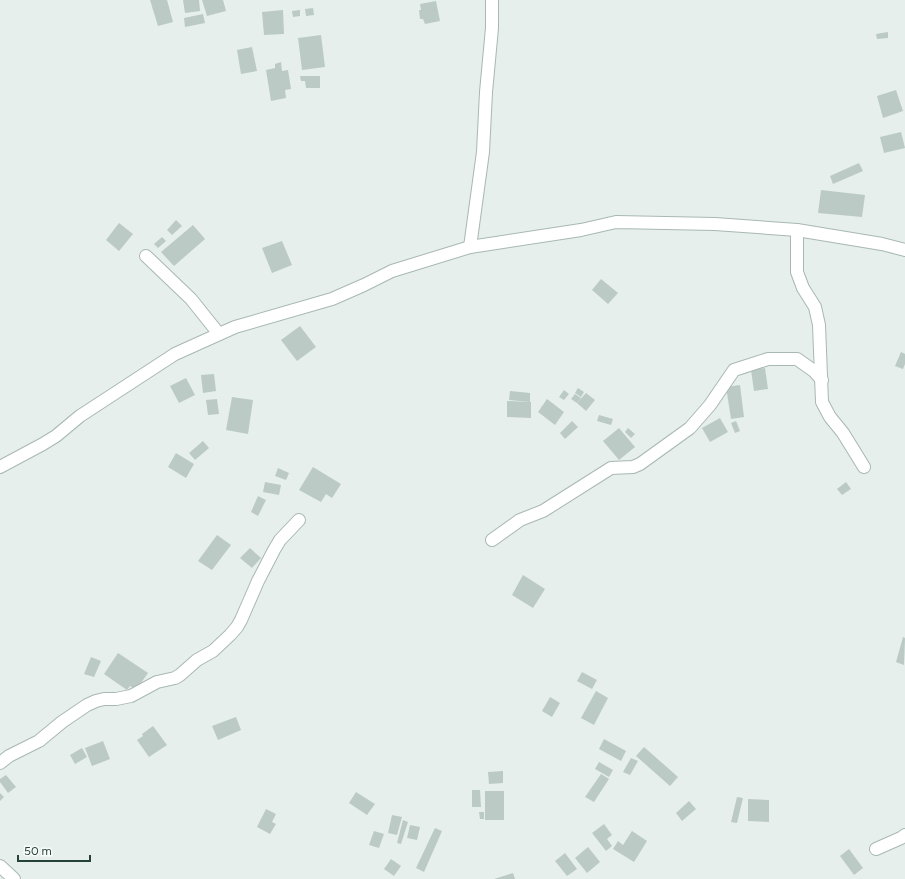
<svg xmlns="http://www.w3.org/2000/svg" width="905" height="879" viewBox="0 0 905 879" font-family="Figtree,sans-serif">
	<style>
		.building { fill: #bbcac4 }
		.lines { fill: none; stroke-linecap: round; stroke-linejoin: round }
		.minor-casing { stroke: #a8b8b2; stroke-width: 14 }
		.minor { stroke: #fff; stroke-width: 12 }
	</style>
	<rect width="100%" height="100%" fill="#e6efeb"/>
	<g class="building">
		<polygon points="150,0 167,0 173,22 158,26"/>
		<polygon points="183,0 199,0 200,11 185,13"/>
		<polygon points="202,0 223,0 226,11 207,16"/>
		<polygon points="436,1 440,21 425,24 423,19 420,19 419,10 421,10 420,4"/>
		<polygon points="313,8 314,15 306,16 305,9"/>
		<polygon points="283,10 284,34 264,35 262,12"/>
		<polygon points="300,10 300,16 293,17 292,11"/>
		<polygon points="203,14 205,23 185,27 184,18"/>
		<polygon points="888,32 888,38 877,39 876,34"/>
		<polygon points="321,35 325,67 302,70 298,38"/>
		<polygon points="252,47 257,71 241,74 237,50"/>
		<polygon points="281,62 282,71 288,70 291,89 285,90 286,98 271,101 266,70 275,68 275,64"/>
		<polygon points="300,76 320,76 320,88 306,88 305,81 301,81"/>
		<polygon points="896,90 903,111 883,118 877,96"/>
		<polygon points="901,132 905,148 884,153 880,137"/>
		<polygon points="859,163 863,171 833,184 830,176"/>
		<polygon points="821,190 865,195 862,217 818,213"/>
		<polygon points="176,220 182,226 172,235 167,230"/>
		<polygon points="119,223 133,234 119,251 106,240"/>
		<polygon points="193,225 205,239 174,266 161,252"/>
		<polygon points="162,237 166,241 158,248 154,244"/>
		<polygon points="282,241 292,265 272,273 262,248"/>
		<polygon points="601,279 618,293 608,304 592,290"/>
		<polygon points="300,326 316,347 297,361 281,340"/>
		<polygon points="901,352 905,354 905,364 903,369 895,366"/>
		<polygon points="765,368 768,389 754,391 751,370"/>
		<polygon points="214,374 216,391 203,393 201,375"/>
		<polygon points="186,378 195,395 179,403 170,386"/>
		<polygon points="740,385 744,417 731,419 726,387"/>
		<polygon points="578,388 584,392 581,397 575,393"/>
		<polygon points="564,390 569,394 564,400 559,397"/>
		<polygon points="510,391 530,393 530,402 509,400"/>
		<polygon points="586,393 595,400 586,411 577,403"/>
		<polygon points="575,394 581,398 577,403 571,399"/>
		<polygon points="232,397 253,400 248,434 226,430"/>
		<polygon points="217,399 219,414 208,415 206,400"/>
		<polygon points="547,399 564,412 555,425 538,412"/>
		<polygon points="507,401 531,402 531,418 507,417"/>
		<polygon points="599,415 613,419 611,425 597,421"/>
		<polygon points="720,418 728,432 710,442 702,428"/>
		<polygon points="572,421 578,427 565,439 560,433"/>
		<polygon points="736,421 740,431 735,433 731,423"/>
		<polygon points="619,428 635,447 619,460 603,441"/>
		<polygon points="628,428 635,434 631,438 625,432"/>
		<polygon points="203,441 209,448 195,460 189,453"/>
		<polygon points="176,453 194,464 186,478 168,467"/>
		<polygon points="313,467 341,484 332,498 326,494 321,502 299,490"/>
		<polygon points="278,468 289,473 286,480 275,476"/>
		<polygon points="265,482 281,485 279,495 263,492"/>
		<polygon points="846,482 851,489 842,495 837,489"/>
		<polygon points="258,496 266,500 258,516 251,512"/>
		<polygon points="217,535 231,545 212,570 198,561"/>
		<polygon points="250,548 261,558 252,568 240,558"/>
		<polygon points="523,575 545,589 533,608 512,595"/>
		<polygon points="903,637 905,638 904,665 896,662"/>
		<polygon points="118,653 148,673 136,690 130,686 127,690 104,674"/>
		<polygon points="91,657 101,661 94,677 84,674"/>
		<polygon points="582,672 597,680 592,689 577,681"/>
		<polygon points="596,691 608,698 594,725 581,718"/>
		<polygon points="550,697 560,703 552,717 542,711"/>
		<polygon points="236,717 241,730 218,740 212,726"/>
		<polygon points="153,726 167,745 149,757 137,740 143,736 142,734"/>
		<polygon points="604,739 626,751 621,761 599,749"/>
		<polygon points="103,741 110,759 92,766 85,748"/>
		<polygon points="644,747 678,777 670,786 636,756"/>
		<polygon points="82,748 87,757 75,764 70,755"/>
		<polygon points="631,758 638,761 630,775 623,772"/>
		<polygon points="599,762 613,770 609,777 595,769"/>
		<polygon points="503,771 503,783 489,784 488,772"/>
		<polygon points="601,774 609,779 594,802 585,797"/>
		<polygon points="6,775 16,787 8,793 0,782 0,779"/>
		<polygon points="472,790 480,790 481,807 472,807"/>
		<rect x="485" y="791" width="19" height="29"/>
		<polygon points="356,792 375,804 367,815 349,803"/>
		<polygon points="0,793 4,797 0,801"/>
		<polygon points="737,797 743,798 737,823 731,822"/>
		<polygon points="748,799 769,800 769,822 748,821"/>
		<polygon points="689,801 696,809 682,821 676,813"/>
		<polygon points="266,809 276,814 272,822 276,824 270,834 257,827"/>
		<polygon points="479,812 484,812 484,819 480,819"/>
		<polygon points="392,815 402,817 397,835 388,833"/>
		<polygon points="403,820 408,822 401,844 397,843"/>
		<polygon points="604,824 612,835 607,839 612,846 606,851 592,833"/>
		<polygon points="410,825 420,827 417,840 407,838"/>
		<polygon points="435,828 442,831 424,872 416,868"/>
		<polygon points="374,831 384,834 379,848 369,845"/>
		<polygon points="632,831 647,841 634,862 613,849 618,841 623,845"/>
		<polygon points="588,847 600,862 587,873 575,858"/>
		<polygon points="849,849 863,868 854,875 840,856"/>
		<polygon points="565,853 577,869 567,876 555,861"/>
		<polygon points="391,859 401,866 394,876 384,869"/>
		<polygon points="513,873 515,879 494,879"/>
	</g>
	<g class="lines">
		<defs>
			<g id="minor">
				<polyline points="797,230 797,272 803,288 815,307 819,325 822,402 830,417 843,433 864,467"/>
				<polyline points="470,247 483,152 486,92 492,28 492,0"/>
				<polyline points="146,256 191,299 219,334"/>
				<polyline points="0,467 43,444 56,436 80,416 175,354 235,327 332,299 364,285 392,271 470,247 581,230 616,222 715,224 797,230 882,244 905,250"/>
				<polyline points="492,540 520,520 543,511 611,468 633,467 640,464 690,428 710,405 734,370 768,359 797,359 814,371 822,380"/>
				<polyline points="0,763 9,756 39,741 62,722 87,705 96,701 104,699 116,699 131,696 157,682 175,678 180,675 197,660 213,651 230,635 237,627 241,620 258,581 274,550 280,540 299,520"/>
				<polyline points="876,849 901,838 905,835"/>
				<polyline points="0,866 14,879"/>
			</g>
		</defs>
		<use href="#minor" class="minor-casing"/>
		<use href="#minor" class="minor"/>
	</g>
	<path d="M18 855v6h72v-6" fill="none" stroke="#24423a" stroke-width="2"/>
	<text x="24" y="855" font-size="12" fill="#24423a" stroke="#f7fbf9" stroke-width="3" paint-order="stroke">50 m</text>
</svg>
